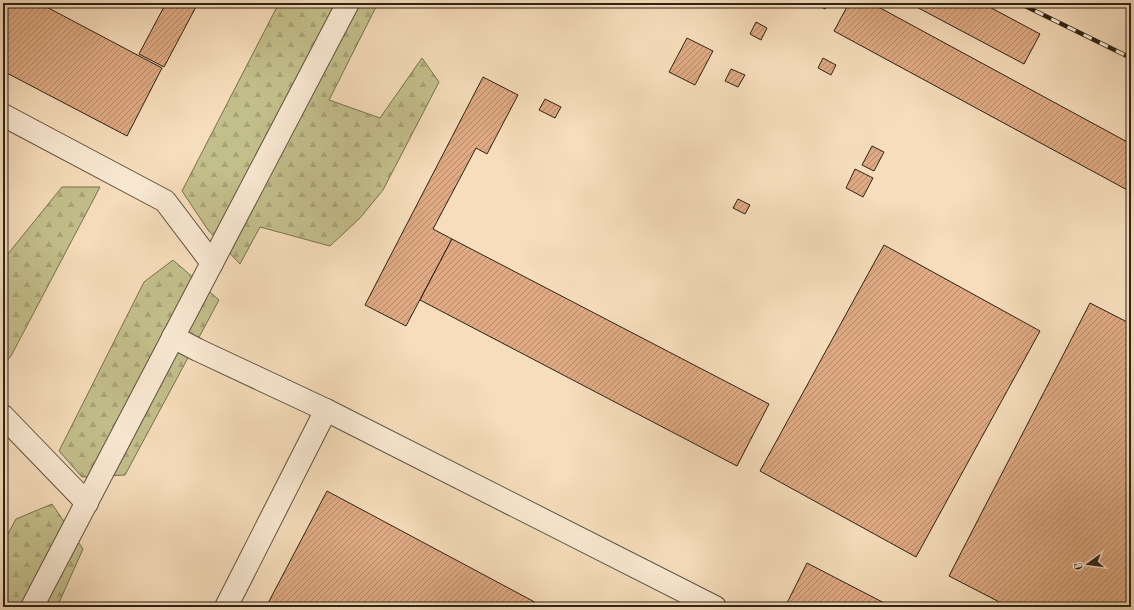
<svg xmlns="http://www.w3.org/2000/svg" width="1134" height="610" viewBox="0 0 1134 610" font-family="'Old Standard TT',serif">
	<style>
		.forest { fill: url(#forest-firs); stroke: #787150 }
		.building { fill: url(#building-hatch); stroke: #2d2315 }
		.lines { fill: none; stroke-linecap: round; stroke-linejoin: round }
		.minor-casing { stroke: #5f523e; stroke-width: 24 }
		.minor { stroke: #f9e9d3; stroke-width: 22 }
		.rail-casing { stroke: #2d2315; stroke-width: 4.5 }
		.rail { stroke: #f9e9d3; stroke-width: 3; stroke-dasharray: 9; stroke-linecap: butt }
	</style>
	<defs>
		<pattern id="forest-firs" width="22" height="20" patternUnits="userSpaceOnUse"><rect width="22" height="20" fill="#c3bf8b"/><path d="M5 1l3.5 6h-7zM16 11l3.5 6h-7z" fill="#a8a477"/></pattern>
		<pattern id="building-hatch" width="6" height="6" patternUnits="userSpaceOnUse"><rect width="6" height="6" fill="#dfaa83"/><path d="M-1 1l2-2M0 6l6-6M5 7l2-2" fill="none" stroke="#b58a6a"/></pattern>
	</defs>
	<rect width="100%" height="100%" fill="#f6ddbb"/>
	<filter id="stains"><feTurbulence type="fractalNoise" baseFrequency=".005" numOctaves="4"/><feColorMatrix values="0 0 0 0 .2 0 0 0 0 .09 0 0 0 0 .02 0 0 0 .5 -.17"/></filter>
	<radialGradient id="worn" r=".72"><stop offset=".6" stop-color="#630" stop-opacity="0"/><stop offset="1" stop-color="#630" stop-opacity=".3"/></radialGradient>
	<g class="forest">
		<polygon points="279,3 378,3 329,100 380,118 422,58 439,82 383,190 360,218 330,246 260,227 240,264 208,230 182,191"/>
		<polygon points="62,187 100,187 11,356 3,365 3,260"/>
		<polygon points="173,260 219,300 125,475 82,477 59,451 144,282"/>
		<polygon points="52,504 83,549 57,607 3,607 3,543 16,519"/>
	</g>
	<g class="building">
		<polygon points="3,3 39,3 162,68 127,136 3,71"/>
		<polygon points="166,3 198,3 164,67 139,54"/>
		<polygon points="752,3 760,3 758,7"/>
		<polygon points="814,3 828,3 825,9"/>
		<polygon points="849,3 871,3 1131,144 1131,192 834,31"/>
		<polygon points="909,3 982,3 1040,34 1024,64"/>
		<polygon points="756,22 767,28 761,40 750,34"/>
		<polygon points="687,38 713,51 695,85 669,72"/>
		<polygon points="823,58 836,65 831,75 818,68"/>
		<polygon points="731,69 745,75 738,87 725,81"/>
		<polygon points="483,77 518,95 487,154 476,148 433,229 452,239 406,326 365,305"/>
		<polygon points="545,99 561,107 555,118 539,110"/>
		<polygon points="872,146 884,152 874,171 862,165"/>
		<polygon points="855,169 873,178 863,197 846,188"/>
		<polygon points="738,199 750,205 745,214 733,208"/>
		<polygon points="452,239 769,404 737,466 420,300"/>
		<polygon points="884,245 1040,331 916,557 760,471"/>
		<polygon points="1090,303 1131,324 1131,607 1009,607 949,576"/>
		<polygon points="327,491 544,607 266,607"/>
		<polygon points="807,563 892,607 785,607"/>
	</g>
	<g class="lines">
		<defs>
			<g id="minor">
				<polyline points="3,115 165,201 212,263"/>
				<polyline points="173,337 198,350 326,410 715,607"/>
				<polyline points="3,416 87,503"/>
				<polyline points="32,607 348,3"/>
				<polyline points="226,607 326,410"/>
			</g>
		</defs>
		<use href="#minor" class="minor-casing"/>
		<use href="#minor" class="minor"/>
		<defs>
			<polyline id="rail" points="1019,3 1131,58"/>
		</defs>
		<use href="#rail" class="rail-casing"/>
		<use href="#rail" class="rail"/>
	</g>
	<rect width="1134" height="610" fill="none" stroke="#f6ddbb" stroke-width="16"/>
	<rect x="4" y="4" width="1126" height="602" fill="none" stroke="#2d2315" stroke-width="2"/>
	<rect x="8" y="8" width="1118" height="594" fill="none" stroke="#2d2315"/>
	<g transform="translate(1088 564) rotate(256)" stroke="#f9e9d3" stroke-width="3" paint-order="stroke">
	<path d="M0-3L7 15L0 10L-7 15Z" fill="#2d2315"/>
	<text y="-6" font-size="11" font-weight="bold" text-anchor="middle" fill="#2d2315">С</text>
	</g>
	<rect width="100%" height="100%" filter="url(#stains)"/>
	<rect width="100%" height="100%" fill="url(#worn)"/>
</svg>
